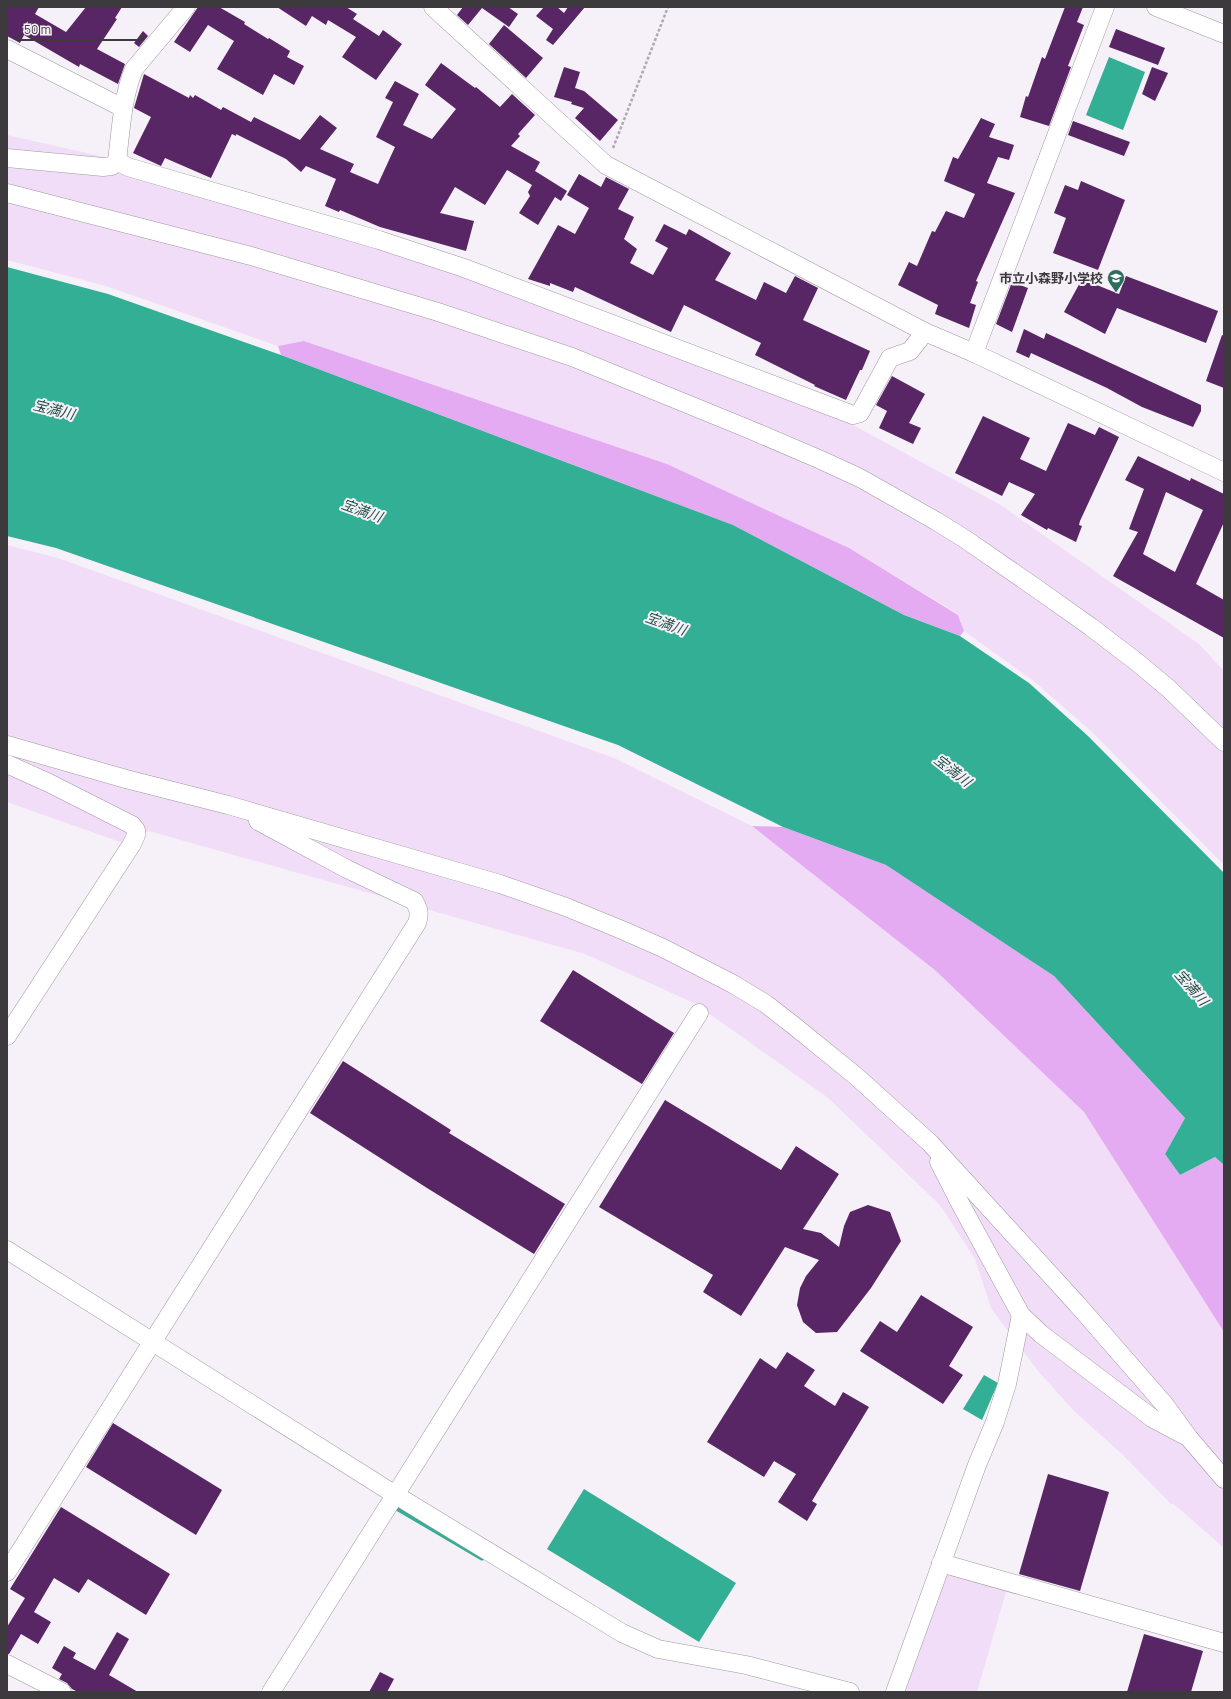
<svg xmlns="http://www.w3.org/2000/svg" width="1231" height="1699" viewBox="0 0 1231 1699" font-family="Manrope,'Noto Sans JP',sans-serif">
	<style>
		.green { fill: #f2ddf8 }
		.forest { fill: #e4abf2 }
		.water { fill: #32af95 }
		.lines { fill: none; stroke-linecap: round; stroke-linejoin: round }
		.stream { stroke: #32af95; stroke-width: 5 }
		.building { fill: #582664; fill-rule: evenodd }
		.minor-casing { stroke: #9f99a0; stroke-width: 19 }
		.path { stroke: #aeaab0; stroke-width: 2.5; stroke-dasharray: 3 2; stroke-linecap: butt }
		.minor { stroke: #fff; stroke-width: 18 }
		.labels { text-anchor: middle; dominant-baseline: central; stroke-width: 4; stroke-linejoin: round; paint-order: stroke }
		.poi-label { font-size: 13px; font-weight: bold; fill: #3c3a3d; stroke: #f6f0f8; text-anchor: end }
		.water-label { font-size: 14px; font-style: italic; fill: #1c4e43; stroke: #f6f0f8 }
	</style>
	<rect width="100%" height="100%" fill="#f6f0f8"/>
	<g class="green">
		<polygon points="7,135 109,158 123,175 381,246 693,360 851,424 999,504 1199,644 1224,671 1224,865 1092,732 1035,682 964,631 958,614 849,548 667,464 304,341 278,346 106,286 7,260"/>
		<polygon points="7,545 58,558 614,758 752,826 936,971 1084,1112 1224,1332 1224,1548 1174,1504 1171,1504 1123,1455 1074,1411 1038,1371 991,1308 975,1259 940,1205 827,1097 694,1003 585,954 149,831 123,843 7,802"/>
		<polygon points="947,1567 1008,1585 977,1692 903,1692"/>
	</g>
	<g class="forest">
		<polygon points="304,341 667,464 849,548 958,615 964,631 960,636 904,615 733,525 281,355 278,346"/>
		<polygon points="752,826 783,827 886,865 1054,976 1185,1118 1165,1154 1180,1175 1215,1157 1224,1165 1224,1332 1084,1112 936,971"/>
	</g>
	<g class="water">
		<polygon points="1109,57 1145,72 1123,130 1086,115"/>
		<polygon points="7,267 108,294 281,355 733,525 904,615 960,636 1029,683 1088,736 1224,873 1224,1165 1215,1157 1180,1175 1165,1154 1185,1118 1054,976 886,865 783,827 618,745 56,548 7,536"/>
		<polygon points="984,1375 998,1383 982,1420 963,1409"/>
		<polygon points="584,1489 736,1583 699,1642 547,1549"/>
	</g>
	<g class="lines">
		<polyline class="stream" points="395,1507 482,1558"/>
	</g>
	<g class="building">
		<polygon points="7,7 39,7 35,14 66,32 86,7 122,7 115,18 117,19 97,49 125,64 118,84 80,64 79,67 24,35 20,43 7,36"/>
		<polygon points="198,7 219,7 245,22 244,24 268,39 269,38 290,51 287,57 304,66 294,85 274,74 263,95 217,69 234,41 208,25 190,52 174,42"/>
		<polygon points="277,7 346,7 357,14 353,19 379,36 383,30 402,44 376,80 342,57 356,37 328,20 326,25 312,16 306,26"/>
		<polygon points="463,7 508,7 518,14 509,27 482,8 468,25 457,15"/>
		<polygon points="544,7 557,7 564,13 568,7 585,7 553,45 546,40 553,29 536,16"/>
		<polygon points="1065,7 1083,7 1077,22 1084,25 1068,66 1071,67 1049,126 1020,117 1026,96 1028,97 1042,57 1045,59"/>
		<polygon points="504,25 543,58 526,78 489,44"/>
		<polygon points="1116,29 1165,48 1158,65 1109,47"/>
		<polygon points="143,31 148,36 139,47 134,43"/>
		<polygon points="441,63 475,88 476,87 500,107 512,94 535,115 518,134 520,136 511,146 540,162 535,171 567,191 561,201 555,197 538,225 519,213 530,196 528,192 532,185 507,170 485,205 455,187 440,213 474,221 466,251 380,227 340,210 339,212 325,206 336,179 306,166 301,172 286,159 236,134 236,136 232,134 211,178 165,158 161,166 133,153 151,117 134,108 144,74 189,98 190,95 193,98 195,95 221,110 223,107 251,122 254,117 300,140 320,115 337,128 320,149 354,164 350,172 378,184 395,147 376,137 393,102 385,98 395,81 419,94 403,125 432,139 456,109 425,85"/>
		<polygon points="564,67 580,72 575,88 584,91 618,120 600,141 575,118 584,108 571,104 572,102 554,97"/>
		<polygon points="1152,67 1168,73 1155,101 1142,94"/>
		<polygon points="981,118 995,124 989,137 1014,145 1009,160 998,157 987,183 1015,193 976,281 978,282 970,303 976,305 969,328 935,314 938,305 898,285 909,262 917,266 932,231 935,232 946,211 964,218 975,194 944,181 953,157 958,159"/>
		<polygon points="1073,121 1130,142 1124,156 1068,135"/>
		<polygon points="579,174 601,187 606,177 629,189 618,209 634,217 624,239 637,249 630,263 653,275 668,248 655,241 664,224 686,235 689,229 731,253 715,280 756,300 764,282 786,293 795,276 818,288 803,320 870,351 862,370 860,370 846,400 814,386 815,385 755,355 761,343 684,305 671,332 575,287 573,292 550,283 550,286 528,279 558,225 575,234 589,208 567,195"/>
		<polygon points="1081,181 1125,200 1098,270 1053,253 1066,218 1054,213 1065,185 1078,190"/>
		<polygon points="1126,276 1218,311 1206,343 1117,308 1105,334 1064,312 1082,279 1119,294"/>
		<polygon points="1012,282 1028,288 1012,332 996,324"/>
		<polygon points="1024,329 1044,339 1046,333 1201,405 1201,411 1193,427 1142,407 1107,388 1031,353 1029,358 1016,352"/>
		<polygon points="1222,335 1224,336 1224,388 1206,381"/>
		<polygon points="892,376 925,394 909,423 921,428 913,444 879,428 887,411 876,405"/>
		<polygon points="983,416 1030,438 1020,459 1046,471 1068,423 1095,435 1099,427 1119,437 1080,521 1079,525 1082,526 1076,542 1048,528 1047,530 1021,515 1035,494 1009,482 1002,496 955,473"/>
		<path d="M1138,456l52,25 1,-3 33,16v28l-28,62 28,16v38l-111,-62 25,-44 -9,-3 15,-40 -19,-9zM1166,492l37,18 -28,62 -32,-18z"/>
		<polygon points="573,970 674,1033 642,1084 540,1021"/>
		<polygon points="343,1061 451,1130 449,1133 565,1204 534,1254 427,1188 310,1113"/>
		<polygon points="665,1100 781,1170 796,1146 839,1174 803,1229 821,1233 839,1247 844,1226 850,1212 868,1205 890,1212 901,1241 871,1288 837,1332 816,1333 803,1322 797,1305 800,1288 806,1276 819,1260 785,1247 741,1316 703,1292 713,1275 599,1207"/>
		<polygon points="921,1295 973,1327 949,1366 963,1375 943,1404 860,1351 880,1321 897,1332"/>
		<polygon points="787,1352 815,1370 804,1386 835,1406 843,1392 869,1407 812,1501 817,1504 807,1521 778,1502 796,1474 774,1461 764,1477 707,1442 760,1358 776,1369"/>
		<polygon points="113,1423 222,1490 196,1535 86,1467"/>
		<polygon points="1048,1474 1109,1492 1080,1591 1019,1574"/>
		<polygon points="61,1507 170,1574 146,1615 88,1579 79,1593 54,1578 34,1612 51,1622 38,1644 21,1634 9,1654 7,1654 7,1627 25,1598 10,1589"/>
		<polygon points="117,1632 129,1639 109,1675 138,1692 78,1692 72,1689 67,1683 59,1679 62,1674 52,1668 64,1646 76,1653 73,1658 95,1670"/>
		<polygon points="1144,1634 1203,1651 1191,1692 1127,1692"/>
		<polygon points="380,1672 394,1679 387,1692 369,1692"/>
	</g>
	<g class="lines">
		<defs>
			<g id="minor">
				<polyline points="433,7 606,165 925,332 974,353 1224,472"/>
				<polyline points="1156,7 1224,34"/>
				<polyline points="7,49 123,108"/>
				<path d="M7,158l96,9 9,-1 5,-5c4,-31 5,-63 17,-92l52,-62"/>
				<polyline points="117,161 128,167 379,240 464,268 853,415 860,413 890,358 910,351 925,332"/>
				<polyline points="7,193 251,256 438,312 572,357 746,428 821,460 860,478 936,521 965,539 1033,586 1091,627 1138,663 1168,688 1224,742"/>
				<polyline points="974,353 1105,7"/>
				<polyline points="7,745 126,779 228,805 500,884 566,907 622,930 663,948 733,984 766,1004 793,1025 857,1077 930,1143 1077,1304 1165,1405 1189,1438 1224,1479"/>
				<polyline points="7,764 49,783 132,825 136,830 136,835 132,844 7,1036"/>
				<polyline points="939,1162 961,1205 1021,1315 1041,1334 1152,1418 1184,1435"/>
				<polyline points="7,1250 394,1494 622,1633 658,1649 746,1665 850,1692"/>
				<polyline points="941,1563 1224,1643"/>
				<path d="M7,1572l410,-649c3,-9 2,-14 -3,-22l-67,-32 -89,-48"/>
				<polyline points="7,1664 62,1692"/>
				<polyline points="271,1692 699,1013"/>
				<polyline points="895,1692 977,1465 995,1422 1007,1384 1021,1315"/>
			</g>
		</defs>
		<use href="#minor" class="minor-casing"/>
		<polyline class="path" points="613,148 668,7"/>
		<use href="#minor" class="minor"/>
	</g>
	<defs>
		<symbol id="school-pin" viewBox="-11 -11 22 30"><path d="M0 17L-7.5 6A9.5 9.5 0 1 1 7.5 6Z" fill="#2b6d5e" stroke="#f6f0f8"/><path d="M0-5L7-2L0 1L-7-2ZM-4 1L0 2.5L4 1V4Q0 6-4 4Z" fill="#fff"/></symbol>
	</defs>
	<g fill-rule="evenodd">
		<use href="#school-pin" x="1106" y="268" width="20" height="27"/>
	</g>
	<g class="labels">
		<g class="poi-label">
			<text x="1103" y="278">市立小森野小学校</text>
		</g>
		<g class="water-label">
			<text transform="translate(54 409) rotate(14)">宝満川</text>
			<text transform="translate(362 510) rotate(20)">宝満川</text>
			<text transform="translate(666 623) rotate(20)">宝満川</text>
			<text transform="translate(953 770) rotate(38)">宝満川</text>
			<text transform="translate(1192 987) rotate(49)">宝満川</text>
		</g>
	</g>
	<rect width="1231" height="1699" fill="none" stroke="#3c3a3d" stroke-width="16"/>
	<path d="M18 34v6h125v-6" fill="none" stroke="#3c3a3d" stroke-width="2"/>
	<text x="24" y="34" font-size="12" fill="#3c3a3d" stroke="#f6f0f8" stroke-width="3" paint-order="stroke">50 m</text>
</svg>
